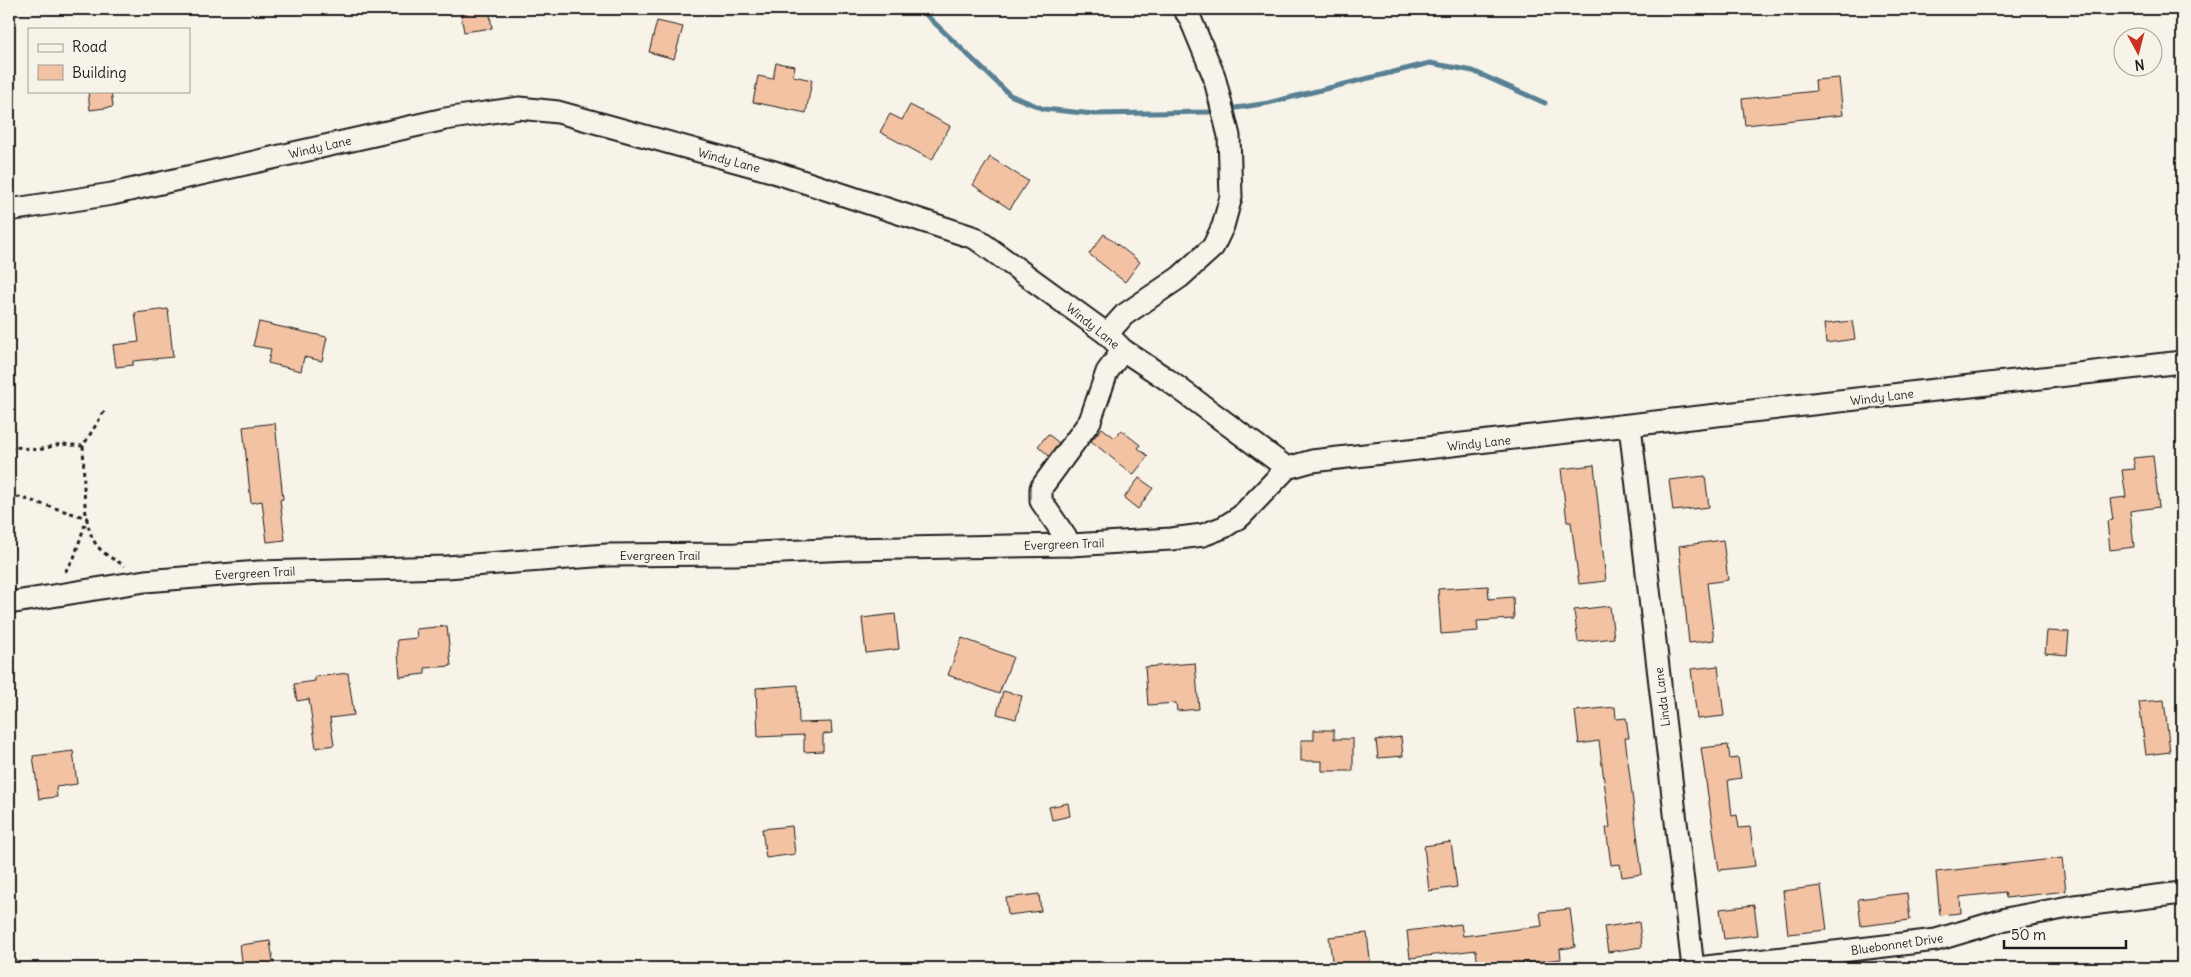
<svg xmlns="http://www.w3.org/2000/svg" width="2191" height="977" viewBox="0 0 2191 977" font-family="Delius,sans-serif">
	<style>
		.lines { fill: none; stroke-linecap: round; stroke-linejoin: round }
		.stream { stroke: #598093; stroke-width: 5 }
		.building { fill: #f3c2a3; stroke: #1c1c1c }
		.minor-casing { stroke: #1c1c1c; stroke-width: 25 }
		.path { stroke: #1c1c1c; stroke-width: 3; stroke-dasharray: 4 4; stroke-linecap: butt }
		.minor { stroke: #f7f3e8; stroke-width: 21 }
		.labels { text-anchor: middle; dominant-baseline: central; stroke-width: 4; stroke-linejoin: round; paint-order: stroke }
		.street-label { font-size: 12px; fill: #1c1c1c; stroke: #f7f3e8 }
	</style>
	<rect width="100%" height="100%" fill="#f7f3e8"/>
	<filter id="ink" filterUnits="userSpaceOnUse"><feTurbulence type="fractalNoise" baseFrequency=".02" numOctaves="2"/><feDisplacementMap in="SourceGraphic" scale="10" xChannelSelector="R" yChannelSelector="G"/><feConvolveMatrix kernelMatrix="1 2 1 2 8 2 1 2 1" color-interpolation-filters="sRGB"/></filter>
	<g filter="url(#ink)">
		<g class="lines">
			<g class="stream">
				<polyline points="920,9 1010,95 1044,109 1094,114 1210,112"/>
				<polyline points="1236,108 1268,103 1430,63 1473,71 1545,103"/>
			</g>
		</g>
		<g class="building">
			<polygon points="460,9 489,9 492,28 464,32"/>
			<polygon points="657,21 683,27 674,59 649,52"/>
			<polygon points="776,63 795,66 793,76 812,80 806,113 753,102 758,76 773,79"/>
			<polygon points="1839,78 1843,115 1745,125 1742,99 1816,91 1815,80"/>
			<polygon points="88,91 111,91 113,107 90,110"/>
			<polygon points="910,105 950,126 932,160 880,132 890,114 902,120"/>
			<polygon points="990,157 1028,181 1010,209 973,185"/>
			<polygon points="1104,234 1140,262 1125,282 1089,254"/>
			<polygon points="168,309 173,357 133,361 133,365 116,367 113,345 139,342 135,313"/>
			<polygon points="1852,321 1855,339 1826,343 1824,324"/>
			<polygon points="259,322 327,337 322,361 304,357 301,371 268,363 271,349 253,346"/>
			<polygon points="275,423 283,499 280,500 285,540 267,542 262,501 251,503 243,427"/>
			<polygon points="1102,428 1115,438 1121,430 1140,445 1138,448 1148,456 1133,475 1091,441"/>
			<polygon points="1048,434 1059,443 1049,456 1038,446"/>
			<polygon points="2153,456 2159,507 2130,511 2134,547 2110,550 2107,521 2113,520 2110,499 2126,497 2122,470 2135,469 2133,458"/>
			<polygon points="1594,465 1606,581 1579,584 1571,522 1567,522 1561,469"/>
			<polygon points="1705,476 1709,507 1673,511 1669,480"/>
			<polygon points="1139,478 1153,488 1138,509 1124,498"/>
			<polygon points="1723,540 1728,580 1707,583 1714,640 1689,643 1679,546"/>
			<polygon points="1488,586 1489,599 1513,597 1514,619 1477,621 1478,631 1441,634 1438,589"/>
			<polygon points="1610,606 1614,638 1578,642 1574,610"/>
			<polygon points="895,614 899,649 866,653 862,618"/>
			<polygon points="447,626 451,666 425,668 425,674 400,677 397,640 417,638 416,629"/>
			<polygon points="2047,631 2069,632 2067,655 2045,653"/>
			<polygon points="962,638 1013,657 999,694 948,675"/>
			<polygon points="1195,663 1199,709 1177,711 1176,703 1148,705 1145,667"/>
			<polygon points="1718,666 1724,716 1697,719 1691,669"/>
			<polygon points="348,673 354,715 330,718 334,745 316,748 309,699 297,701 294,684 315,681 315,677"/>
			<polygon points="798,685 799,723 831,722 832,733 823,734 823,751 804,752 804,735 758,737 756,688"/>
			<polygon points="1003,691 1022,696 1016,719 997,714"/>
			<polygon points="2164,700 2170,752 2146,755 2139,702"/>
			<polygon points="1615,707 1616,719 1626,718 1629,738 1625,738 1642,874 1622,877 1620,864 1611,865 1606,828 1610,827 1599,741 1579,744 1575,711"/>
			<polygon points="1314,730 1334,730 1334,739 1353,739 1353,771 1322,771 1322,761 1301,761 1301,740 1314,740"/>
			<polygon points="1401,737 1403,756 1378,758 1376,740"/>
			<polygon points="1728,745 1730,759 1738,758 1741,778 1728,780 1732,816 1737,815 1739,828 1750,827 1755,866 1719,870 1701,748"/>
			<polygon points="73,751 77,784 56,787 57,797 39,799 33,756"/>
			<polygon points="1068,803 1070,816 1052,820 1049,807"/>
			<polygon points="792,826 795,854 766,858 762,829"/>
			<polygon points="1451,842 1457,887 1429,891 1424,846"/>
			<polygon points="2062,858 2066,891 2006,898 2005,892 1960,897 1961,913 1940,915 1936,872"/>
			<polygon points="1821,886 1827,930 1788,934 1783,891"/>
			<polygon points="1907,893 1910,920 1861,926 1858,899"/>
			<polygon points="1039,894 1041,911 1008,915 1006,898"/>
			<polygon points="1754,905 1758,935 1724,939 1720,909"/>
			<polygon points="1570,909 1575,947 1560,949 1561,959 1478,968 1476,950 1410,958 1407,931 1461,924 1463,936 1542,926 1540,912"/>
			<polygon points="1639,922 1642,947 1608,952 1604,927"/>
			<polygon points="1367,933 1371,968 1333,968 1329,937"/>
			<polygon points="270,941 274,968 243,968 240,945"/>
		</g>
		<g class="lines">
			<defs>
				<g id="minor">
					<polyline points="9,210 112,194 445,119 519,108 558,112 771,171 975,238 1107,334 1123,350 1165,378 1287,468 1312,461 2182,362"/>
					<polyline points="1107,334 1124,315 1180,277 1213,247 1223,226 1231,197 1229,136 1214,76 1190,18 1184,9"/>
					<polyline points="1630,426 1693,968"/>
					<polyline points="1071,545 1041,501 1041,488 1090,421 1107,372 1123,350"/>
					<polyline points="9,603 145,581 259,572 447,567 607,555 736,554 849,549 1071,545 1171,539 1203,535 1224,527 1241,516 1287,468"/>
					<polyline points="1698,968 1936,940 2006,919 2074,906 2182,893"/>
				</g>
			</defs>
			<use href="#minor" class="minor-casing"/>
			<g class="path">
				<path d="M83,446c2,28 -3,82 16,102 7,8 17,12 26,18"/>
				<polyline points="9,450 16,447 38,450 61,444 83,446 105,410"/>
				<polyline points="9,494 87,518 74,558 63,575"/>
			</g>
			<use href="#minor" class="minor"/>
		</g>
	</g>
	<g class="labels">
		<g class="street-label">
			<text transform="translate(320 147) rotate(-13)">Windy Lane</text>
			<text transform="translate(729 160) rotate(15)">Windy Lane</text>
			<text transform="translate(1093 326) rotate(39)">Windy Lane</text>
			<text transform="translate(1882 397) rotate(-7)">Windy Lane</text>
			<text transform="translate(1479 443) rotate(-6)">Windy Lane</text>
			<text transform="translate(1064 544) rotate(-2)">Evergreen Trail</text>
			<text x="660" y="555">Evergreen Trail</text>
			<text transform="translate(255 573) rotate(-3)">Evergreen Trail</text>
			<text transform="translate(1662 697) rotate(-97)">Linda Lane</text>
			<text transform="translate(1897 944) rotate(-8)">Bluebonnet Drive</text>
		</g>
	</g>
	<rect width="2191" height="977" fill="none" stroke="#f7f3e8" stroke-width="30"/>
	<rect x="15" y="15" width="2161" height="947" fill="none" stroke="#1c1c1c" stroke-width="2" filter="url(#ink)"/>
	<rect x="28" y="28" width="162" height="65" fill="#f7f3e8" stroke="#9f9d96"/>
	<rect x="38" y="44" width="25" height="8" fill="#f7f3e8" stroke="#9f9d96"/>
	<text x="72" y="52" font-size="15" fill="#1c1c1c">Road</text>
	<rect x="38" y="65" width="25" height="15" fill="#f3c2a3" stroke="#9f9d96"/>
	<text x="72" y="78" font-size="15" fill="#1c1c1c">Building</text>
	<g transform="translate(2138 52) rotate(173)"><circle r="24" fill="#f7f3e8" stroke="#9f9d96"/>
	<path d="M0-4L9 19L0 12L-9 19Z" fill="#c8321e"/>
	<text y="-8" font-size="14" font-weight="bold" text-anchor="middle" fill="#1c1c1c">N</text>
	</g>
	<path d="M2004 940v8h122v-8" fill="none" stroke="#1c1c1c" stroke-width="2.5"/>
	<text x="2011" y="940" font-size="15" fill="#1c1c1c" stroke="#f7f3e8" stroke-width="4" paint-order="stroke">50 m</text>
</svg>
